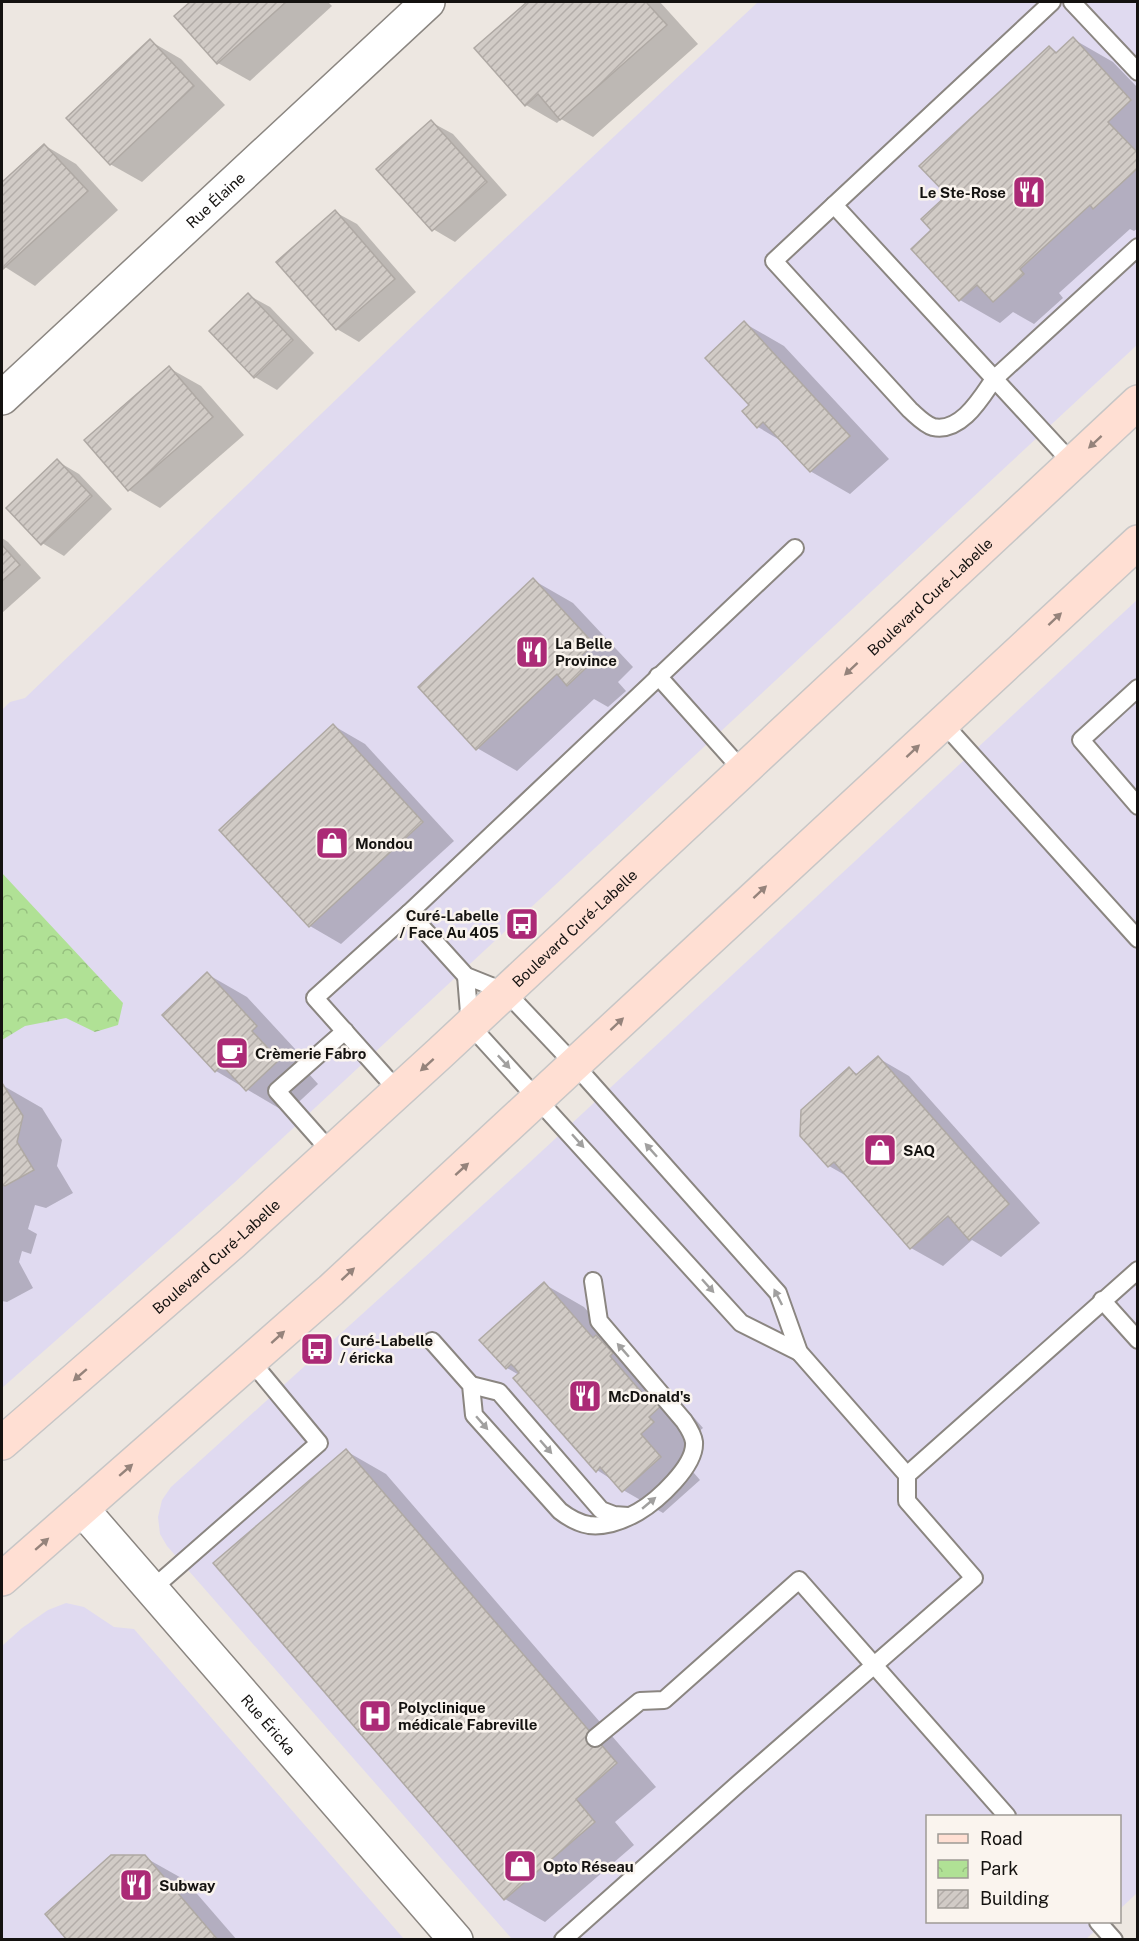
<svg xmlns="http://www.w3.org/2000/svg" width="1139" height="1941" viewBox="0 0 1139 1941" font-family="'Public Sans',sans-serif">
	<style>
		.commercial { fill: #e0daf0 }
		.park { fill: url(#park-crowns) }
		.shadow { fill: #0003 }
		.building { fill: url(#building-hatch); stroke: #afa9a4; stroke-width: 1.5 }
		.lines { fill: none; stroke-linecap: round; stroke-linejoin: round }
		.service-casing { stroke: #8b8681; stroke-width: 20 }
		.minor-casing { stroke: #8b8681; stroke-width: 36 }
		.primary-casing { stroke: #c7c6c6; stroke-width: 36 }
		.service { stroke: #fff; stroke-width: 16 }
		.minor { stroke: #fff; stroke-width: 33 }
		.primary { stroke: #ffdfd3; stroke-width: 33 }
		.oneway { fill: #95837b }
		.oneway2 { fill: #a1a09f }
		.labels { text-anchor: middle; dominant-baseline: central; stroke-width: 5; stroke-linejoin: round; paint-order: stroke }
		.poi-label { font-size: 15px; font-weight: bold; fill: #141210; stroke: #faf4ee; text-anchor: start }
		.street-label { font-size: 15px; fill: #141210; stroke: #faf4ee }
	</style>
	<defs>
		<pattern id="park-crowns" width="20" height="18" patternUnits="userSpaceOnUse" patternTransform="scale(1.5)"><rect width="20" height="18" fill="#b0e195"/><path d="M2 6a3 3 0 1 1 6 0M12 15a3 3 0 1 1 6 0" fill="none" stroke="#96c07f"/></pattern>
		<pattern id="building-hatch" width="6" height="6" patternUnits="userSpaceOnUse" patternTransform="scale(1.5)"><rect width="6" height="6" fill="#d1cbc6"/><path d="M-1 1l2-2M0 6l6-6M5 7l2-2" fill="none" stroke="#b3ada9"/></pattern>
	</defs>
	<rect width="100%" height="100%" fill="#ede7e1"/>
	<g class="commercial">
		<polygon points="758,2 1137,2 1137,345 234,1183 2,1388 2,710 10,702 25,698 467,274"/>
		<polygon points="1137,600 1137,1893 1120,1909 1120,1816 928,1816 928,1922 1105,1922 1085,1940 512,1939 167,1546 160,1534 158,1517 162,1500 171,1487 529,1163"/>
		<polygon points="66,1603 84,1607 114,1627 134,1629 404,1939 2,1939 2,1646 22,1628 48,1610"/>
	</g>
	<polygon class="park" points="2,873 123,1003 118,1025 95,1032 66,1018 25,1026 2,1040"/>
	<g class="shadow">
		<polygon points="192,2 328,2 332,6 250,81 218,63 176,16"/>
		<polygon points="529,2 660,2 698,44 593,137 561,119 557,123 526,105 476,48"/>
		<polygon points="1073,39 1113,62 1138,88 1138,228 1134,231 1130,229 1059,293 1063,298 1034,324 1013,312 1000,323 960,300 913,249 934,230 949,196 1050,48 1058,53"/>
		<polygon points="150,41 181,59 225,105 142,182 110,164"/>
		<polygon points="431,122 453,134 507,195 455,242 433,229"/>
		<polygon points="44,145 76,164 118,210 35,286 2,265 2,184"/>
		<polygon points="335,212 357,224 416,292 359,342 337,329 278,262"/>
		<polygon points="248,295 270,307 314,353 277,390 255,377 211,331"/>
		<polygon points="744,323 784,346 889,459 850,494 810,471 783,442 758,427 751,405"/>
		<polygon points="169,368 201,386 244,435 160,508 129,490"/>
		<polygon points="57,461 79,474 112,509 64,556 42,543"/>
		<polygon points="2,538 8,542 41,578 2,613"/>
		<polygon points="533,580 573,603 633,667 618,682 626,691 608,707 594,699 517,771 477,748"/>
		<polygon points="334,726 365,744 454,841 341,944 310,926"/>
		<polygon points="207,974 247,997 296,1050 291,1054 318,1084 287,1113 216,1071"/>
		<polygon points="878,1058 909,1076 1040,1223 1001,1257 972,1240 943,1266 911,1248 850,1178 829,1166 802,1135 849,1069 859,1075"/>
		<polygon points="2,1085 42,1108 62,1140 57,1166 73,1193 46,1208 35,1205 28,1229 37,1234 31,1254 22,1251 19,1262 33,1288 7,1302 2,1301"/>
		<polygon points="544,1284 584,1307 666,1399 690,1413 703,1428 688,1440 693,1446 680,1457 700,1480 663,1513 623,1490 614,1481 597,1470 519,1375 507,1368"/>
		<polygon points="346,1451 386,1474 656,1787 615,1822 634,1845 545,1922 505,1899"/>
		<polygon points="144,1857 185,1880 237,1940 69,1940"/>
	</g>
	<g class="building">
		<polygon points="190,2 286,2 217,64 174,16"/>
		<polygon points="527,2 646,2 667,25 560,120 538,94 525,106 474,48"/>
		<polygon points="1073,37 1131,100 1108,122 1138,153 1138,168 1093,209 1090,205 1020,269 1024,274 993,302 977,285 959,301 911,249 931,230 921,219 947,195 919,166 1049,46 1056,53"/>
		<polygon points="150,39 194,86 110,165 66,118"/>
		<polygon points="431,120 487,182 432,231 376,169"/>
		<polygon points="44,144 88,191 3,269 2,182"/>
		<polygon points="335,210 395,279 336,330 276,262"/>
		<polygon points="248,293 293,340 254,378 209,331"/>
		<polygon points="744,321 850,436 810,472 763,422 757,428 742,411 749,405 705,358"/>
		<polygon points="169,366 213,417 128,491 84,440"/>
		<polygon points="57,459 92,496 41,545 6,508"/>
		<polygon points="2,545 20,565 2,581"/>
		<polygon points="533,578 594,644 579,658 587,667 567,686 557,674 476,750 418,687"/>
		<polygon points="333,724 423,822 309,927 219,830"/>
		<polygon points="207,972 257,1026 252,1031 279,1060 246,1091 222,1065 215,1072 162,1015"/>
		<polygon points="878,1056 1009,1204 969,1240 948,1216 910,1249 834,1162 828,1167 800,1136 801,1110 849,1067 856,1075"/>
		<polygon points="2,1083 23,1116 17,1142 34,1170 5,1186 2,1185"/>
		<polygon points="544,1282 593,1338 596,1335 613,1353 610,1356 643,1394 650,1388 663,1404 649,1417 654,1422 641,1434 661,1457 622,1492 600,1467 596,1472 513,1378 519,1373 515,1368 511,1364 506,1369 479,1340"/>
		<polygon points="346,1449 617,1763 576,1799 595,1822 504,1900 213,1563"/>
		<polygon points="111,1855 145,1855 218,1940 67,1940 45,1914"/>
	</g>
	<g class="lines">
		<defs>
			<g id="service">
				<polyline points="1052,2 834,205 1072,463"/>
				<polyline points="1072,2 1138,72"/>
				<path d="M834,205l-60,56 136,149c7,6 14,14 23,17 28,6 48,-29 61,-48l144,-132"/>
				<polyline points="658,676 743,771"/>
				<polyline points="1138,688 1081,740 1138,806"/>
				<polyline points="943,723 1138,939"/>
				<polyline points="466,976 470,1025 741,1323 799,1352"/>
				<polyline points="398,1091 315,998 409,913"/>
				<polyline points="331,1152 277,1091 345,1031"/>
				<polyline points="1102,1300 1138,1340"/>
				<path d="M432,1341l39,44 3,30 86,96c9,7 17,12 29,14 16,2 35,-5 49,-13 19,-11 58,-46 56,-70 -1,-8 -6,-15 -10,-21l-85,-100 -6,-40"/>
				<polyline points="471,1385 499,1392 601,1510 614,1515 628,1516"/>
				<polyline points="907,1475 1138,1270"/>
				<polyline points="152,1589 319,1443 251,1361"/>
				<polyline points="595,1738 640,1701 664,1700 799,1580 1007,1816"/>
				<polyline points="1098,1922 1114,1940"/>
				<polyline points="563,1940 738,1784 974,1578 907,1501 907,1475 799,1352 778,1293 574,1064 506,992 466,976 409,913 795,548"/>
			</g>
			<g id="minor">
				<path id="s1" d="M2,398l426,-396"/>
				<path id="s2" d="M82,1509l374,431"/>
			</g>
			<g id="primary">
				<path id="s3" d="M2,1443l230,-200 208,-190 698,-651"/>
				<polyline points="2,1579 331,1290 1138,542"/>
			</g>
		</defs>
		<use href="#service" class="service-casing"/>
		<use href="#minor" class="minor-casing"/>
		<use href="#primary" class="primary-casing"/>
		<use href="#service" class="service"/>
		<use href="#minor" class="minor"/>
		<use href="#primary" class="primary"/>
	</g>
	<defs><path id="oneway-solid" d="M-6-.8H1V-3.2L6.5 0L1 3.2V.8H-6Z" transform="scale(1.5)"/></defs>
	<g class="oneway">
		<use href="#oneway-solid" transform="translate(1095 442) rotate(137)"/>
		<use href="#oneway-solid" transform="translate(1055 619) rotate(-43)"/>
		<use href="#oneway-solid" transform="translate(851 669) rotate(137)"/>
		<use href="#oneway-solid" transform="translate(913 751) rotate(-43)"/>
		<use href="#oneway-solid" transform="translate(760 892) rotate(-43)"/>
		<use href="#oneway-solid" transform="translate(617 1024) rotate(-43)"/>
		<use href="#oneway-solid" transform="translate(427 1065) rotate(138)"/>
		<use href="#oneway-solid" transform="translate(462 1169) rotate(-42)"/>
		<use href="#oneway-solid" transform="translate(348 1274) rotate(-43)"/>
		<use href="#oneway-solid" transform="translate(278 1337) rotate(-42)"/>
		<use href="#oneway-solid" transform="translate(80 1375) rotate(139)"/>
		<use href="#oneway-solid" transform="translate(126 1470) rotate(-41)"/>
		<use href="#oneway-solid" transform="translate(42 1544) rotate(-41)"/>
	</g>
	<g class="oneway2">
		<use href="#oneway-solid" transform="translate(504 1062) rotate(47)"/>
		<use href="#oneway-solid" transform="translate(578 1141) rotate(48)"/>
		<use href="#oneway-solid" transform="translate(651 1150) rotate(-132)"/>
		<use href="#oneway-solid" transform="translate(708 1286) rotate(48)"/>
		<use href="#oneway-solid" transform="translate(778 1297) rotate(-117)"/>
		<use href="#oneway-solid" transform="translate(623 1350) rotate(-131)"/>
		<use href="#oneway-solid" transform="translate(482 1423) rotate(49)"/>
		<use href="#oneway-solid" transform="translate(546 1447) rotate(49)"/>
		<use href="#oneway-solid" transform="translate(649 1503) rotate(-40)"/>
	</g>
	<defs>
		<symbol id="restaurant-square" viewBox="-11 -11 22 22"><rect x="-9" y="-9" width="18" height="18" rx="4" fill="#ab2a76" stroke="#faf4ee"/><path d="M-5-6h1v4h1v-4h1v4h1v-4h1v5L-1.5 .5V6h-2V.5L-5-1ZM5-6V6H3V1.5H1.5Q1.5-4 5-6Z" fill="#fff"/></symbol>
		<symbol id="shop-square" viewBox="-11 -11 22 22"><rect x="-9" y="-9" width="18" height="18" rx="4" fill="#ab2a76" stroke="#faf4ee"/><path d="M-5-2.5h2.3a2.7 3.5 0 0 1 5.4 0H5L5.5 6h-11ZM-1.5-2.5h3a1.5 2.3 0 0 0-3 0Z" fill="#fff"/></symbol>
		<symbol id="bus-square" viewBox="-11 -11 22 22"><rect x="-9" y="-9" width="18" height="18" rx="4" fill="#ab2a76" stroke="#faf4ee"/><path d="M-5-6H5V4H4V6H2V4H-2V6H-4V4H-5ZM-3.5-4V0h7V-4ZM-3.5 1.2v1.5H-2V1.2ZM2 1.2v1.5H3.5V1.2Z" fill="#fff"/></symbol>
		<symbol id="cafe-square" viewBox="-11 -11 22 22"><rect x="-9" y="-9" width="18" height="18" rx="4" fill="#ab2a76" stroke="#faf4ee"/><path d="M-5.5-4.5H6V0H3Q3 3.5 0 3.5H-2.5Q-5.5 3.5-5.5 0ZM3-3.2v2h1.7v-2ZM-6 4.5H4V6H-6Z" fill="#fff"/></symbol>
		<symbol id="hospital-square" viewBox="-11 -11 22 22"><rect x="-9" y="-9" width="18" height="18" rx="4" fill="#ab2a76" stroke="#faf4ee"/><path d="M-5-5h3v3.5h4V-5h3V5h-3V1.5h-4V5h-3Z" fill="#fff"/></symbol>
	</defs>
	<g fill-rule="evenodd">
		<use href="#restaurant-square" x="1010" y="173" width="38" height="38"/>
		<use href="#restaurant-square" x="513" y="633" width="38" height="38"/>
		<use href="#shop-square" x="313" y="824" width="38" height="38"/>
		<use href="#bus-square" x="503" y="905" width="38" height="38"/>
		<use href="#cafe-square" x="213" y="1034" width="38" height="38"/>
		<use href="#shop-square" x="861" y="1131" width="38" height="38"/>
		<use href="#bus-square" x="298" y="1330" width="38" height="38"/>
		<use href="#restaurant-square" x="566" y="1377" width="38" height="38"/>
		<use href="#hospital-square" x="356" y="1697" width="38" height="38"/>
		<use href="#shop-square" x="501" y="1847" width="38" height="38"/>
		<use href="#restaurant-square" x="117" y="1866" width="38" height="38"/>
	</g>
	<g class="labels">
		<g class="poi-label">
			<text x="1006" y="192" text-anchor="end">Le Ste-Rose</text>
			<text x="555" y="643">La Belle<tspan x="555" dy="17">Province</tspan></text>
			<text x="355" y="843">Mondou</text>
			<text x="499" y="915" text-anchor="end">Curé-Labelle<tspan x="499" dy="17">/ Face Au 405</tspan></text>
			<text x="255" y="1053">Crèmerie Fabro</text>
			<text x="903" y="1150">SAQ</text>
			<text x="340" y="1340">Curé-Labelle<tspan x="340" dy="17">/ éricka</tspan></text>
			<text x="608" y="1396">McDonald's</text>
			<text x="398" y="1707">Polyclinique<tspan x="398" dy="17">médicale Fabreville</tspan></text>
			<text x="543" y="1866">Opto Réseau</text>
			<text x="159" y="1885">Subway</text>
		</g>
		<g class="street-label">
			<text stroke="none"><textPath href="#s1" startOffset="291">Rue Élaine</textPath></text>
			<text stroke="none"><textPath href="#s3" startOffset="1256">Boulevard Curé-Labelle</textPath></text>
			<text stroke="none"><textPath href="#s3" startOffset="770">Boulevard Curé-Labelle</textPath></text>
			<text stroke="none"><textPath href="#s3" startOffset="284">Boulevard Curé-Labelle</textPath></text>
			<text stroke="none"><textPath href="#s2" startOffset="285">Rue Éricka</textPath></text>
		</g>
	</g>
	<rect width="1139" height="1941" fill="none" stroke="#141210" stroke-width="6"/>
	<rect x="926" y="1815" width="195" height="108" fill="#faf4ee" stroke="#9e9a95" stroke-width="1.5"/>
	<rect x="938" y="1834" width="30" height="9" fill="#ffdfd3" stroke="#9e9a95" stroke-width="1.5"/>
	<text x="980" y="1845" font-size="18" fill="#141210">Road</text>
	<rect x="938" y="1860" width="30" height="18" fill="url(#park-crowns)" stroke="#9e9a95" stroke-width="1.5"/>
	<text x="980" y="1875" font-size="18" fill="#141210">Park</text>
	<rect x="938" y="1890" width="30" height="18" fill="url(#building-hatch)" stroke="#9e9a95" stroke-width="1.5"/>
	<text x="980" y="1905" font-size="18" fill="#141210">Building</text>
</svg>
